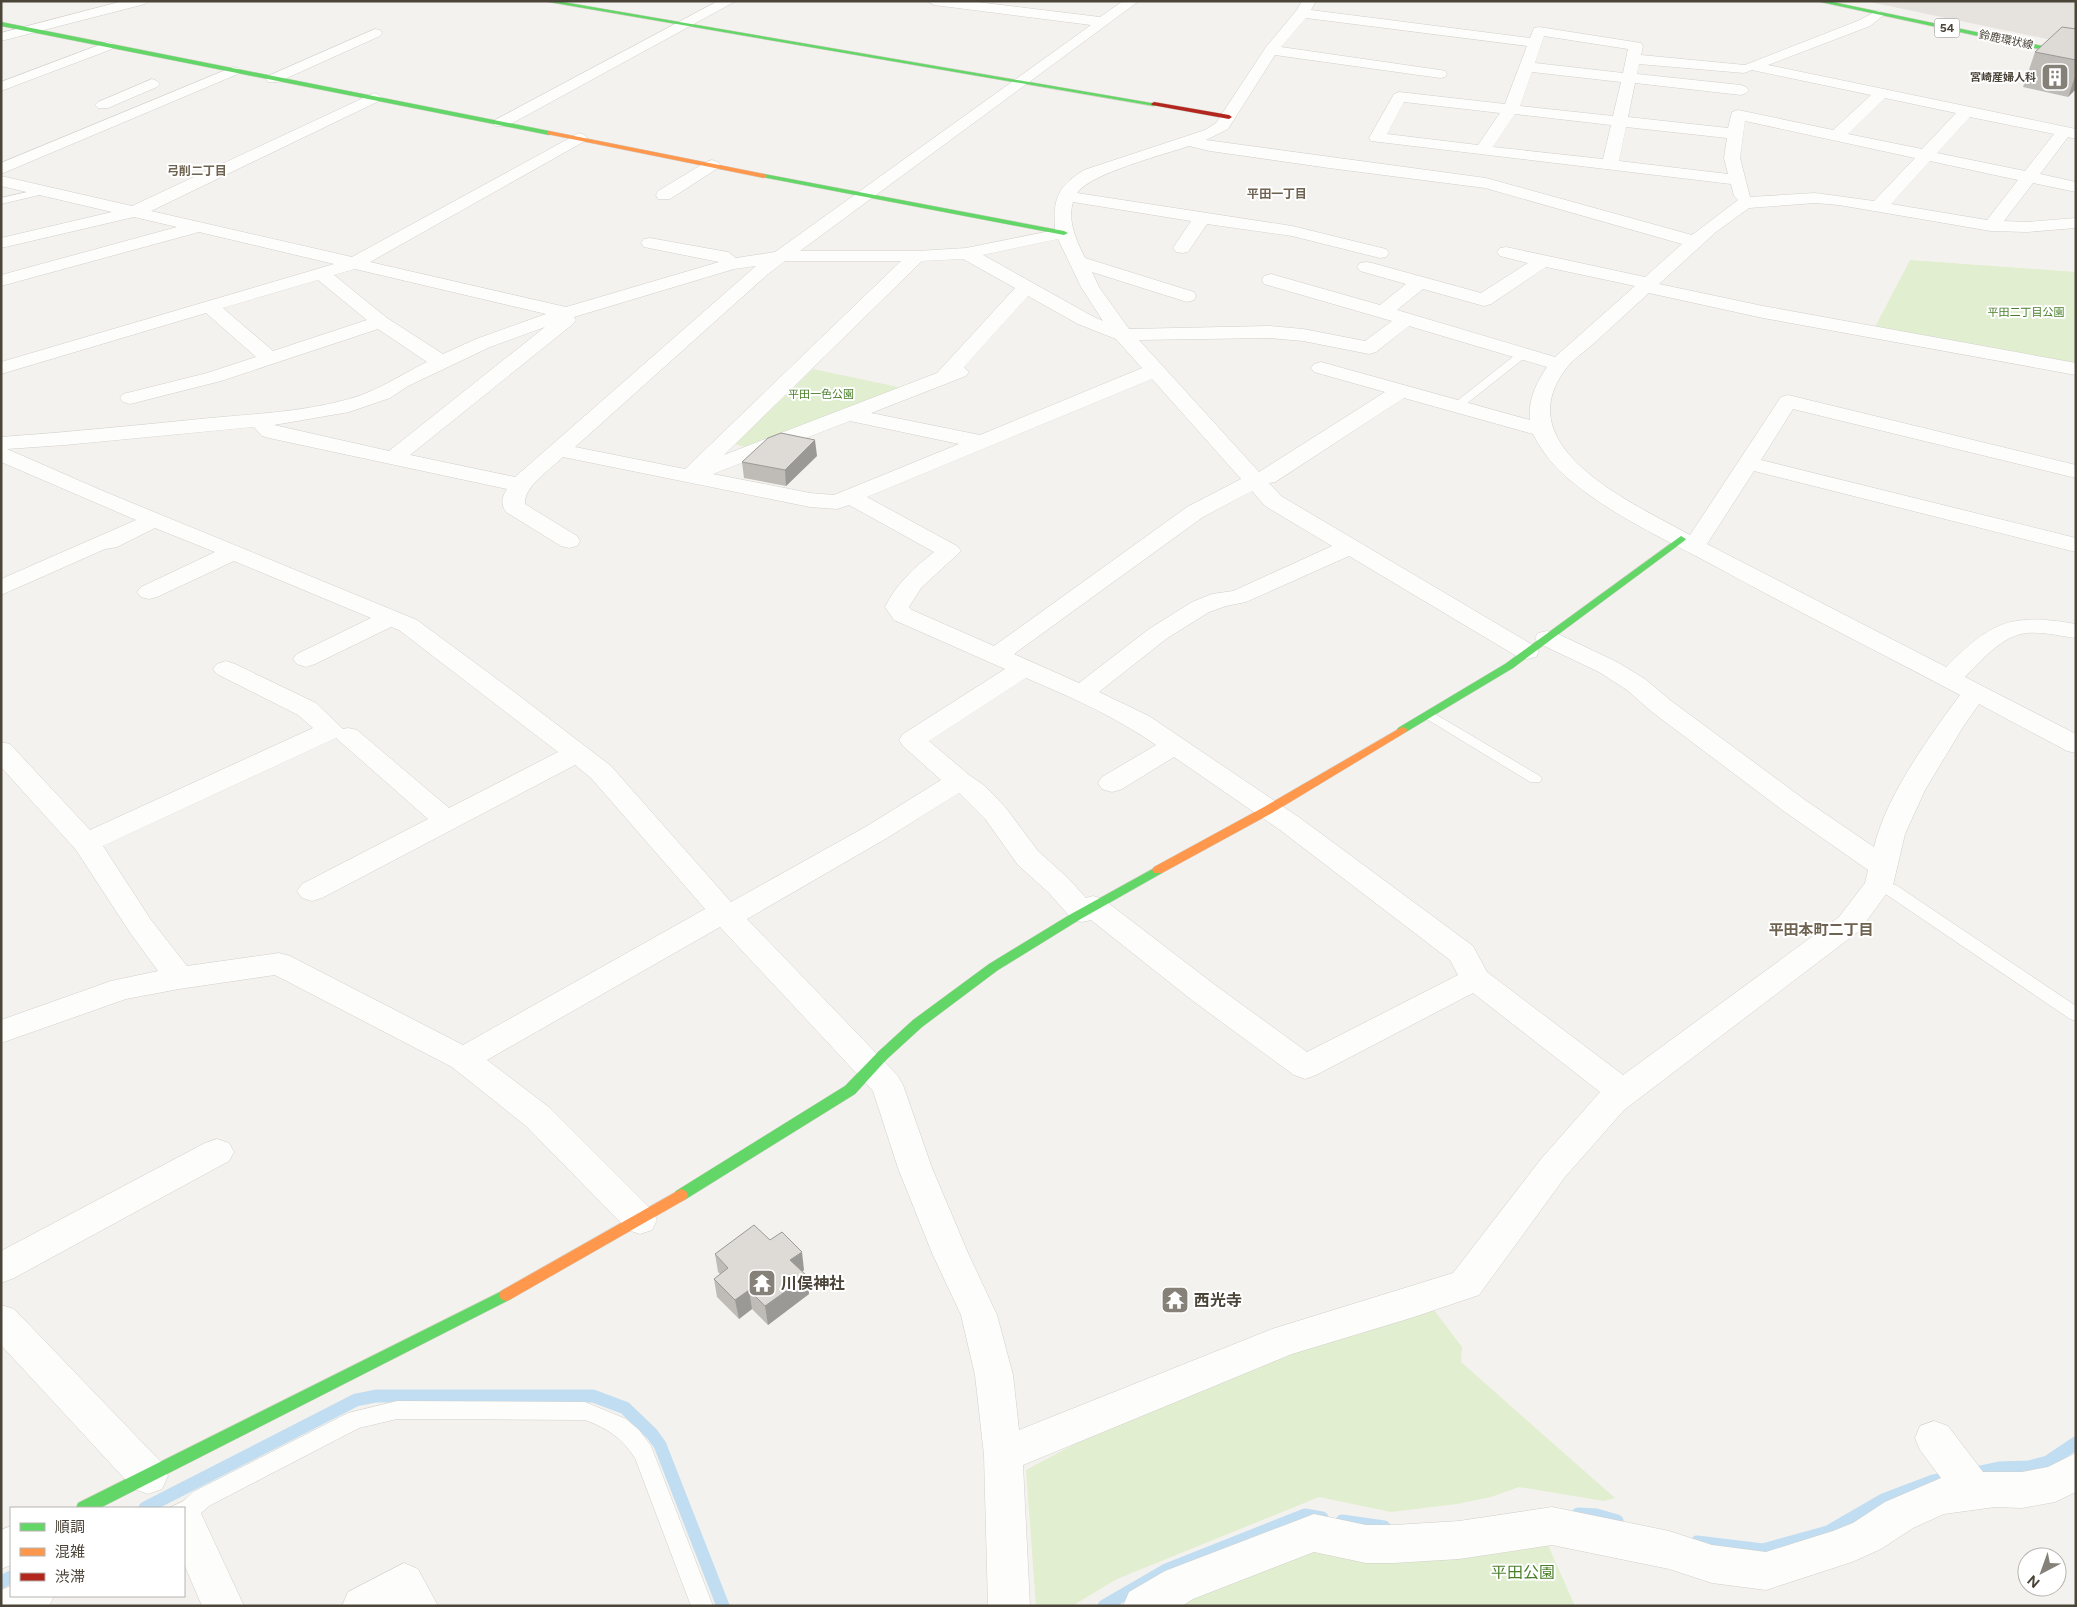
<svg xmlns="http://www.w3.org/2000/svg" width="2077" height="1607" viewBox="0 0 2077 1607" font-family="Figtree,'Noto Sans JP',sans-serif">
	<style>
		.industrial { fill: #e6e2de }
		.green { fill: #e1eecf }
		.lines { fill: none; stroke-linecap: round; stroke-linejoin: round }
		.stream { stroke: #c0ddf1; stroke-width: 13 }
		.lane-casing { stroke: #d2d0cb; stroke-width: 1 }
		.street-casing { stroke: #d2d0cb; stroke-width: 1 }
		.fast-casing { stroke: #d3cfc5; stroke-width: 1 }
		.slow-casing { stroke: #d3cfc5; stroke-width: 1 }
		.jam-casing { stroke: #d3cfc5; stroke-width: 1 }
		.lane { fill: #fdfdfc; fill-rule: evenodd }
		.street { fill: #fdfdfc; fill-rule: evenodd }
		.fast { fill: #63d668; fill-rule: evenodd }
		.slow { fill: #ff974d; fill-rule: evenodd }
		.jam { fill: #b3261e; fill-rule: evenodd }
		.wall { fill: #bfbcb8 }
		.shaded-wall { fill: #9b9996 }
		.building { fill: #dedbd6; stroke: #9b9996 }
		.labels { text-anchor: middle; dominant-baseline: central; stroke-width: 4; stroke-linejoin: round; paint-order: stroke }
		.far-street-label { font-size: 11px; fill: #4b4439; stroke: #fff }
		.far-poi-label { font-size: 11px; font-weight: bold; fill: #4b4439; stroke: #fff; text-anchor: end }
		.far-park-label { font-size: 11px; fill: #4a7f2a; stroke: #fff }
		.shield { fill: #fff; stroke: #817c74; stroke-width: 1 }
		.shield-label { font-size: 12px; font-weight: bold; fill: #4b4439 }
		.far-neighbourhood-label { font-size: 12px; font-weight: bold; fill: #6e6250; stroke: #fff }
		.neighbourhood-label { font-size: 15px; font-weight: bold; fill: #6e6250; stroke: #fff }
		.near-poi-label { font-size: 16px; font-weight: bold; fill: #4b4439; stroke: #fff; text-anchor: start }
		.near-park-label { font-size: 16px; fill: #4a7f2a; stroke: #fff }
	</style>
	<rect width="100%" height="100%" fill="#f4f2ee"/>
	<polygon class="industrial" points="1865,1 2076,1 2076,45"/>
	<g class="green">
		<polygon points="1910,260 2076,272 2076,365 1875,327"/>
		<polygon points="813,369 903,388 745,447 735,444"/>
		<polygon points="1434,1310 1462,1347 1461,1362 1615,1498 1604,1501 1519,1487 1491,1497 1457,1504 1391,1512 1319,1497 1117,1579 1072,1606 1036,1606 1026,1470 1088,1437 1291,1351 1356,1335"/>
		<polygon points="1544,1536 1575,1606 1175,1606 1314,1547"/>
	</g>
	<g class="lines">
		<g class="stream">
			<polyline points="1971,1474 1999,1468 2029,1467 2048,1462 2076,1443"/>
			<polyline points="145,1508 356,1400 376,1396 593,1396 625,1408 652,1434 660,1445 723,1606"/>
			<polyline points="1578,1514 1596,1515 1617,1521"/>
			<polyline points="1342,1521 1384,1527"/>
			<polyline points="1697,1542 1763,1550 1828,1532 1883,1500 1933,1481 1947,1478"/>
			<polyline points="1,1582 11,1577"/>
			<polyline points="1104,1606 1166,1570 1305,1515 1322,1518"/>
		</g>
		<defs>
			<g id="lane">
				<polygon points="45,188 48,189 48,193 1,204 1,198"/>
				<polygon points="1523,351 1527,352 1528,354 1527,356 1461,408 1453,408 1451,406 1453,404 1519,352"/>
				<polygon points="1430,711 1540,776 1542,779 1540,782 1530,782 1425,718 1423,715 1425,712"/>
				<polygon points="1879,880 1896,885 2076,1006 2076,1021 2070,1019 1884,893 1873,889 1871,885 1873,881"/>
				<path d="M397,1401l188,1 41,17 13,11 12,16 62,160h-22l-56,-148c-13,-20 -28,-30 -50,-38l-188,-1 -38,9 -150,78 -17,15 -8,3v-16h-8l17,-16 155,-79z"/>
			</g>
			<g id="street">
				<polygon points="123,1 147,1 145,4 1,41 1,33"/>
				<polygon points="718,1 736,1 507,126 495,126 493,123 495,120"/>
				<path d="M927,1h42l131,16 23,-16h16l-339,250h117l49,-3 89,-18c-2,-31 2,-43 29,-60l121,-40 11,-7 50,-76 30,-36 6,-10h14l-5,9 219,28 4,-10 5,-1 102,16 2,3 -2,9 104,10 115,-45 18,-10 7,4 -15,12 -102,39 308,64v10l-8,-2 -28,37 36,8v10l-43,-9 -29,38 23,1 49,-4v10l-49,4 -36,-1 -152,-26 -24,-2 -66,5 -33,24 -57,52 104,22 313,57v12l-313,-57 -114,-25c-19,17 -37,34 -56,51 -9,8 -21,16 -28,26 -59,79 72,135 125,165l91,-138 7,-2 288,70v13l-283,-69 -32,51 315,78v14l-322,-81 -47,73 239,123c46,-46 65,-54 130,-43v14c-17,-2 -39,-8 -55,-4 -22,5 -41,28 -56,43l111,57v19l-9,-2 -88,-47 -16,23 -38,63 -20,44 -12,51 -34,46 -235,179 -59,67 -86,118 -65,22 -122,37 -269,111 7,141h-42l-4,-151 -9,-80 -14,-60 -29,-62 -34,-85 -25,-77 -153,-164 -233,133 63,48 102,102 5,10 -5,10 -12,4 -12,-4 -102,-104 -74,-59 -177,-92 -96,14 -53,10 -125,44v-23l110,-39 47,-10 -27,-37 -55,-84 -75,-83v-25l9,2 80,86 223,-102 -15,-13 -81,-41 -4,-5 4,-5 9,-3 9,3 81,39 27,26 5,-1 9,2 92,78 109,-56 -159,-122 -8,-3 -76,37 -9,3 -9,-3 -4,-5 4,-5 74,-36 -137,-57 -77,36 -8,2 -8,-2 -4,-5 4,-5 74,-35 -60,-24 -38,19 -12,2 -104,46v-16l135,-59 -135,-58v-25c70,-5 139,-12 209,-19 44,-4 91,-6 135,-18 30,-7 55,-25 82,-38l-49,-33 -157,52 -91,23 -7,-2 -3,-4 3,-4 84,-21 49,-16 -50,-44 -205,61v-12l333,-98 -135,-32 -198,54v-11l176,-48 -43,-10 -133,31v-10l111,-26 -111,-26v-10l131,30 242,-113 5,2 3,3 -3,3 -228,110 201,46 227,-124 6,2 2,3 -2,3 -215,121 196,45 153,-45 -75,-15 -3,-4 3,-4 6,-1 72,13 6,1 8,6 39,-6 316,-227 -157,-20zM1306,18l221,28 -22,58 -106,-12 -5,2 -25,44 2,3 360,43 3,12 4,4 -46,35 -206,-57 -280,-38 22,-11 47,-74 165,23 5,-1 2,-3 -2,-3 -5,-1 -159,-23zM1544,36l84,13 -5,24 -88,-10zM1639,64l105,9 8,-3 119,25 -38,35 -95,-20 -6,2 -4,16 -100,-11 7,-34 106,12 5,-2 3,-3 -3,-3 -5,-2 -104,-11zM1532,72l89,10 -8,34 -93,-10zM1885,98l71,15 -34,36 -74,-15zM1404,102l96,11 -22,32 -91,-11zM1515,114l96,11 -8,34 -110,-12zM1970,117l84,17 -29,37 -88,-18zM1745,121l170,37 -41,43 -59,-8 -65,4 -10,-39zM1626,127l101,11 -3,20 4,16 -109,-13zM1189,146l21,5 119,17 156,20 197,56 -37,33 -139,-30 -6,1 -3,4 3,4 28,7 -47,30 -109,-30 -6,-1 -6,1 -3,4 3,4 46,13 -26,21 -109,-31 -7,2 -2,4 2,4 128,37 -27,20 -62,-12 -34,-3 -140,3 -30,-42 -7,-15 95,30 7,-2 2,-4 -2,-4 -109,-34c-8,-17 -18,-36 -12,-56l118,19 -18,27 3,4 6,1 6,-1 19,-28 85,12 88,22 6,-1 3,-4 -3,-4 -94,-23 -215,-33c14,-20 86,-38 112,-47zM1930,161l88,19 -31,40 -96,-16zM1058,239l23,48 22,34 -11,-5 -109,-61zM963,259l52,29 -78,85 -213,82 198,-194zM785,261h116l-216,208 -110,-22 193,-173zM756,266l-241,211 -105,-22 163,-131 3,-4 -2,-3 160,-48zM1546,267l89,19 -80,71 -158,-47 26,-21 61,17 7,-2zM355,269l191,45 -70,25 -33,15 -56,-36 -53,-43zM318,280l49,40 -94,31 -50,-43zM1028,296l50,28 38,15 26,29 -162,67 -109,-22 95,-37 3,-4 -5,-5zM1409,326l138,41c-11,16 -19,33 -17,53l-209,-58 -7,2 -3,4 3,4 71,20 -126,80 -120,-132 130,-2 34,3 66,13 7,-2zM545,327l-156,124 -115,-26 75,-13 41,-14 18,-12 82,-39zM1152,379l89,100 -54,28 -193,139 -82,-36 -3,-3 12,-19 40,-37 -4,-5 -90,-49zM1404,398l129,36c9,18 22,34 38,47 41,34 93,58 140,83 82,45 166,87 249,131 -31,42 -74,101 -86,152l-69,-47 -135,-100 -25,-21 -28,-17 -61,-29 -9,-2 -9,2 -3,5 3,5 61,29 28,18 25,22 133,100 83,58 -3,13 -26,34 -216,158 -136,-103 -14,-26 -173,-128 -151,-102 -50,-24 67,-53 43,-27 17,-6 20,-4 103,-46 169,101 9,2 9,-2 3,-5 -3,-5 -255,-151 -12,-13 6,-1zM850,421l109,23 -125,51 -24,-2 -97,-19zM254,427l8,9 7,2 238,51c-5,8 -7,14 -1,23l55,34 8,2 8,-2 3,-5 -3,-5 -52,-32c-2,-17 27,-36 38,-47l247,50 27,2 12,-4 85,47c-20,16 -38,32 -49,55l9,13 111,49 -102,65 -4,6 4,6 38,34 -74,46 -136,76 -120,-136 -98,-75 -96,-71 -314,-129 -96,-42 58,-4zM1252,491l13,15 67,40 -99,45 -21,3 -20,8 -43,27 -70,54 -65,-29 189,-137zM1026,678c45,19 90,39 130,67l-54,32 -4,6 4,6 10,3 10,-3 52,-32 106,73 170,130 8,15 -151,77 -92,-67 -112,-86 -10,-3 -7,2 -17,-19 -31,-28 -32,-43 -21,-22 -16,-11 -40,-34zM336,738l92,81 -126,65 -5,7 5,7 10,3 10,-3 253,-133 16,13 114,131 -242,136 -173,-89 -11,-3 -92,13 -36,-46 -48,-74zM959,793l27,27 32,45 31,28 23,26 10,3 9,-2 102,81 101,74 11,4 11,-4 157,-82 127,99 -59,67 -88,114 -181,56 -253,101 -6,-55 -16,-60 -29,-62 -36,-85 -29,-83 -5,-9 -151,-157 140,-81z"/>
				<polygon points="375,29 380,30 382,33 380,36 278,82 268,82 266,79 268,76"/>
				<polygon points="107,42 112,43 114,46 112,49 1,91 1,82"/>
				<polygon points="233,67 238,68 240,71 238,74 1,174 1,163"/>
				<polygon points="152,79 157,81 160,84 157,87 108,108 98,108 95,105 98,102"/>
				<polygon points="712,160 718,162 720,165 718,168 670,199 658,199 656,195 658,191 706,162"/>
				<polygon points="217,1139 229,1143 234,1152 229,1161 14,1278 1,1283 1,1251 205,1143"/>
				<polygon points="1,1305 14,1309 162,1463 168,1476 162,1489 148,1494 134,1489 1,1345"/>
				<polygon points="1934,1421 1948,1426 1983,1472 2022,1472 2048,1467 2076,1453 2076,1492 2055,1502 2022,1508 1995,1507 1944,1514 1913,1528 1881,1549 1852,1562 1766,1590 1712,1583 1669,1569 1552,1545 1459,1559 1394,1563 1366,1563 1314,1552 1193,1599 1182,1606 1123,1606 1129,1592 1165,1571 1314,1514 1366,1525 1394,1525 1459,1521 1552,1507 1669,1531 1712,1545 1766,1552 1833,1531 1853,1523 1885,1502 1941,1478 1920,1450 1915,1438 1920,1426"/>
				<polygon points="184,1501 198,1507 244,1606 202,1606 184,1564 184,1508 169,1508"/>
				<polygon points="11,1526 11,1565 1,1569 1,1530"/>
				<polygon points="404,1563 418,1569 438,1606 342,1606 348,1592"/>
				<polygon points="11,1586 11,1596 54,1596 49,1606 1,1606 1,1590"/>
			</g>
			<g id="fast">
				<polygon points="543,1 557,1 1157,104 1154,106"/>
				<polygon points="1816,1 1828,1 2076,53 2076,57"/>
				<polygon points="1,22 549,131 552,133 549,135 1,26"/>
				<polygon points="764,174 1064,231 1068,233 1064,235 762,177 762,175"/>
				<polygon points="1681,536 1686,539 1684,541 1513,668 1406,732 1398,732 1397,730 1398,728 1505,664"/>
				<polygon points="1158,866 1162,867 1164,870 1162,873 1079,920 998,970 922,1027 887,1059 855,1094 686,1199 681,1201 676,1199 674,1195 676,1191 845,1086 878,1052 913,1020 989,964 1071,914"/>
				<polygon points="506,1289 511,1291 513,1295 511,1299 100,1508 76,1508 78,1503"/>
			</g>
			<g id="slow">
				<polygon points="549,131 764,174 767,176 764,178 547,134 547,132"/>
				<polygon points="1402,727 1406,728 1407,730 1406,732 1272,813 1162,873 1154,873 1152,870 1154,867 1264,807"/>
				<polygon points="681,1189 686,1191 688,1195 686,1199 511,1299 506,1301 501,1299 499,1295 501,1291"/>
			</g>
			<polygon id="jam" points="1154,102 1229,115 1232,117 1229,119 1152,105 1151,104"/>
		</defs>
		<use href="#lane" class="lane-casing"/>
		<use href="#street" class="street-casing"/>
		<use href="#fast" class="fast-casing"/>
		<use href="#slow" class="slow-casing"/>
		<use href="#jam" class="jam-casing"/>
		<use href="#lane" class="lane"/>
		<use href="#street" class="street"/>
		<use href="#fast" class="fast"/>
		<use href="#slow" class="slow"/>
		<use href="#jam" class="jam"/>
	</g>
	<g class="wall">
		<polygon points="2076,29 2076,89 2068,97 2023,87 2035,52"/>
		<polygon points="817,456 786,486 744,478 742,462"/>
		<polygon points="770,1240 804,1270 802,1272 809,1294 768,1325 752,1309 739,1319 717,1297 714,1279 720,1274 718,1272 715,1254"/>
	</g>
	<g class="shaded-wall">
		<polygon points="2076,74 2076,89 2068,97"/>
		<polygon points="815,440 817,456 786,486 785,470"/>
		<polygon points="802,1252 804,1270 792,1279 790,1260"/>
		<polygon points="807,1276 809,1294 768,1325 765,1306"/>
		<polygon points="749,1290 752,1309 739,1319 735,1300"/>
	</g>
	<g class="building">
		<polygon points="2062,27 2076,29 2076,60 2035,52"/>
		<polygon points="781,433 815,440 785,470 742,462 768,438"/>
		<polygon points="754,1225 770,1240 782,1232 802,1252 790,1260 807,1276 765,1306 749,1290 735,1300 714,1279 728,1268 715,1254"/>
	</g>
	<defs>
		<symbol id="building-square" viewBox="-11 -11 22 22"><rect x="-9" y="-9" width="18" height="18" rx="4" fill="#868178" stroke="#fff"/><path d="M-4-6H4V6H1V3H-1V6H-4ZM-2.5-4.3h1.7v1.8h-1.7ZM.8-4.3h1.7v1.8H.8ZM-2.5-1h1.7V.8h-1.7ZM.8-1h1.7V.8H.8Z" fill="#fff"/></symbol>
		<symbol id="temple-square" viewBox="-11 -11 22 22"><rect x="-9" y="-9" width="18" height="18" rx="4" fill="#868178" stroke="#fff"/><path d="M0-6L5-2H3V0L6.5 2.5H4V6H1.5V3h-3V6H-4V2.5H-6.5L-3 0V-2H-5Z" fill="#fff"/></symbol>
	</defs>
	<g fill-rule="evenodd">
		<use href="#building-square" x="2039" y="61" width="32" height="32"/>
		<use href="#temple-square" x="746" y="1267" width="32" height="32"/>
		<use href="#temple-square" x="1159" y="1284" width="32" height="32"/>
	</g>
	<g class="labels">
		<g class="far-street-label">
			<text transform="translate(2006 40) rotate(12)">鈴鹿環状線</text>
		</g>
		<g class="far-poi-label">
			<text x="2036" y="77">宮崎産婦人科</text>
		</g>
		<g class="far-park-label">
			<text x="2026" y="312">平田二丁目公園</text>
			<text x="821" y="394">平田一色公園</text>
		</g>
		<rect class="shield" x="1934.5" y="18.5" width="25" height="19" rx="4"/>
		<g class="shield-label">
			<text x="1947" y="28">54</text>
		</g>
		<g class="far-neighbourhood-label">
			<text x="197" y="171">弓削二丁目</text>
			<text x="1277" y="194">平田一丁目</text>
		</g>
		<g class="neighbourhood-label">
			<text x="1821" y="930">平田本町二丁目</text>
		</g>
		<g class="near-poi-label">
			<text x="781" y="1283">川俣神社</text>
			<text x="1194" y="1300">西光寺</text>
		</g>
		<g class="near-park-label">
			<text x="1523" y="1572">平田公園</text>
		</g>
	</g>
	<rect width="2077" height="1607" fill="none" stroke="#4b4439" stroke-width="5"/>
	<rect x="10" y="1507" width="175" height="90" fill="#ffffff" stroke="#b7b4b0"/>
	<rect x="20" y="1523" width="25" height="8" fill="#63d668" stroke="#b7b4b0"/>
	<text x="55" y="1532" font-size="15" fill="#4b4439">順調</text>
	<rect x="20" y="1548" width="25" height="8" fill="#ff974d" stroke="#b7b4b0"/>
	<text x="55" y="1557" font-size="15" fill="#4b4439">混雑</text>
	<rect x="20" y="1573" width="25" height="8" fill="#b3261e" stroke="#b7b4b0"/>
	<text x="55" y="1582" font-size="15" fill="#4b4439">渋滞</text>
	<g transform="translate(2042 1572) rotate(221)"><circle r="24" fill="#ffffff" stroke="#b7b4b0"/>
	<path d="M0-4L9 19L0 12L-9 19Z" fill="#868178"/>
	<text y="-8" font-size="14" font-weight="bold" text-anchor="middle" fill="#4b4439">N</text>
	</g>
</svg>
